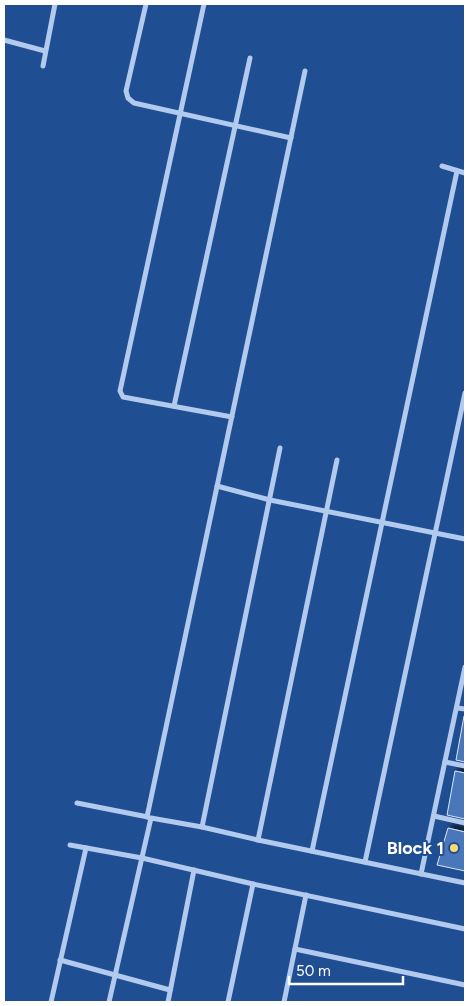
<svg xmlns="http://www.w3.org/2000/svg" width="469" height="1006" viewBox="0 0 469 1006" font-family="Figtree,sans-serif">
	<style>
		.building { fill: #4977b9; stroke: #d7e6fa; filter: url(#shadow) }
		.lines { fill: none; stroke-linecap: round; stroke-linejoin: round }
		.street { stroke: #b1caed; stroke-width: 5 }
		.poi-dot { fill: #fbd872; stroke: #204e92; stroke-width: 2 }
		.labels { text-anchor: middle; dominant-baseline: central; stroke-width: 4; stroke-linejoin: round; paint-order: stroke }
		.poi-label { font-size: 18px; font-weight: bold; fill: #fff; stroke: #204e92; text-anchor: end }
	</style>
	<defs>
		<filter id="shadow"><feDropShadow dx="4.5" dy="-4.5" stdDeviation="2.5" flood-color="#0009"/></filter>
	</defs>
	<rect width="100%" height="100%" fill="#204e92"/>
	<g class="building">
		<polygon points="464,716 465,716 465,762 456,760"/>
		<polygon points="455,771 465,773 465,819 447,815"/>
		<polygon points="448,828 465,832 465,871 437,865"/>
	</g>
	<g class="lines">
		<g class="street">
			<polyline points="146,4 126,91 128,98 134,103 291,138"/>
			<polyline points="204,4 120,391 123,397 232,417"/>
			<polyline points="4,40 45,51"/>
			<polyline points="43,66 55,4"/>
			<polyline points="442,166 465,173"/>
			<polyline points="174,406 250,58"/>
			<polyline points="217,486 270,500 465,539"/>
			<polyline points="457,708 465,709"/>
			<polyline points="445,762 465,766"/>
			<polyline points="77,803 148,817"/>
			<polyline points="434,816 465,823"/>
			<polyline points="147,817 305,71"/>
			<polyline points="202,827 280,448"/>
			<polyline points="258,840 337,460"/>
			<polyline points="70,845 142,858 253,884"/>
			<polyline points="312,851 457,171"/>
			<polyline points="365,862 465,393"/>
			<polyline points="421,874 465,667"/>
			<polyline points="295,949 465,985"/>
			<polyline points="60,960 170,990"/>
			<polyline points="51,1002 86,848"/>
			<polyline points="109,1002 151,818 202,827 258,840 465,883"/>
			<polyline points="168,1002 194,870"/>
			<polyline points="228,1002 253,884 465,929"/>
			<polyline points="284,1002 306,895"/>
		</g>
	</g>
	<circle class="poi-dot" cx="454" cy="848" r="5"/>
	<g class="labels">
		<g class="poi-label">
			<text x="444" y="848">Block 1</text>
		</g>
	</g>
	<rect width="469" height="1006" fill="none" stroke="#ffffff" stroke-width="10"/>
	<path d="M289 976v8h114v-8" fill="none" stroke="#ffffff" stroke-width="2.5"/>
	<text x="296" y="976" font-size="15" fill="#ffffff" stroke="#204e92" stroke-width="4" paint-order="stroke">50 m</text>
</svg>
